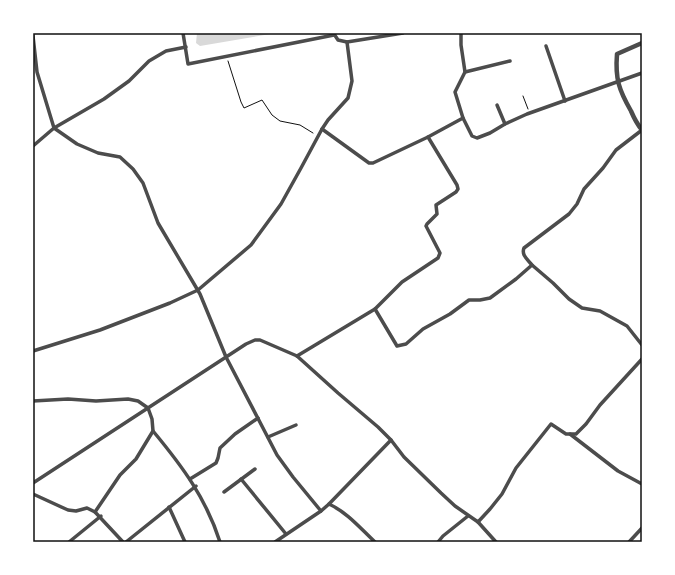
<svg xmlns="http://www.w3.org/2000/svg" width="675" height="575" viewBox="0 0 675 575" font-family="'Noto Sans',sans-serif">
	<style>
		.water { fill: #d9d9d9 }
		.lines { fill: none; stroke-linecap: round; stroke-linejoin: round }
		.path { stroke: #111; stroke-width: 1 }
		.minor { stroke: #4c4c4c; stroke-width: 3.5 }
		.tertiary { stroke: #4c4c4c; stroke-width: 4.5 }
		.neatline { fill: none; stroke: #111; stroke-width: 1.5 }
	</style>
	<rect width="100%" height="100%" fill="#fff"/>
	<polygon class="water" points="197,33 276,33 200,46 196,43"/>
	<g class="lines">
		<g class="path">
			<polyline points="228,61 241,102 244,108 262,100 272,115 280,121 300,125 313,133"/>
			<polyline points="523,96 528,109"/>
		</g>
		<g class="minor">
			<polyline points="183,33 188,64 334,35"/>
			<polyline points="461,33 461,45 465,72 455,92 463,118"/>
			<polyline points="334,34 338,40 347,42 403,33"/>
			<path d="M33,36l4,36 17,56 23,16 21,9 22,4 13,12 10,14 15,40 42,71 26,63 51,98 16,22 28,34 8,-7c19,9 31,24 46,38"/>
			<polyline points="546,46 565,101"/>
			<polyline points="465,72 510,61"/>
			<polyline points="497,105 505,124"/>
			<polyline points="322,129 369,163 373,163 428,137 463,118 472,136 477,138 490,133 505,124 527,114 642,73"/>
			<polyline points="33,146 54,128 104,99 129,81 149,61 166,51 186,47"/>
			<path d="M532,265c-4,-5 -11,-10 -8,-17l45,-34 8,-10 7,-15 19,-21 13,-18 26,-20"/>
			<polyline points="375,309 402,282 438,258 440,253 426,226 427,224 437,214 436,205 456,192 458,189 457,185 428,137"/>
			<polyline points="33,351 100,330 170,303 198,290 251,245 281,204 301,168 322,129 328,120 348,98 352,81 347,42"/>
			<polyline points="297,356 375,309 397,346 406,344 423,329 450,314 469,300 480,300 490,298 516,279 532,265 553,283 569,299 582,308 600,311 627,326 642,345"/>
			<polyline points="33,401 68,399 96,401 128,399 138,401 148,408 152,419 153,431 136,459 120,475 95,512"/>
			<path d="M153,431c29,35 53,67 67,111"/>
			<polyline points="570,434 618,471 642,484"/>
			<polyline points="268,437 296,425"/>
			<polyline points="190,479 216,463 218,458 220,448 235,434 258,418"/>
			<polyline points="241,479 286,534"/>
			<polyline points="33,483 246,344 255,340 260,340 297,356 338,393 378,427 391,440 404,457 441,493 455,506 478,522 490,509 502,494 516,468 551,424 566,434 576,434 586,424 600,405 642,359"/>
			<polyline points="224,492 255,469"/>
			<polyline points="33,494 68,510 76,511 87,508 95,512 123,542"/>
			<polyline points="329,504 391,440"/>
			<polyline points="169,507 185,542"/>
			<polyline points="478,522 496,542"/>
			<polyline points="69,542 101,516"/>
			<polyline points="126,542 196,486"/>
			<polyline points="275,542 321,511"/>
			<polyline points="438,542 443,536 468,516"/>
			<polyline points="629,542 642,528"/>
		</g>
		<path class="tertiary" d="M642,43l-25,11c-2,25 2,36 14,57 3,7 6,13 11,19"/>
	</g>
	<rect width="675" height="575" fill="none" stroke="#ffffff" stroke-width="68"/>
	<rect x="34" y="34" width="607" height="507" class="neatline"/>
</svg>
